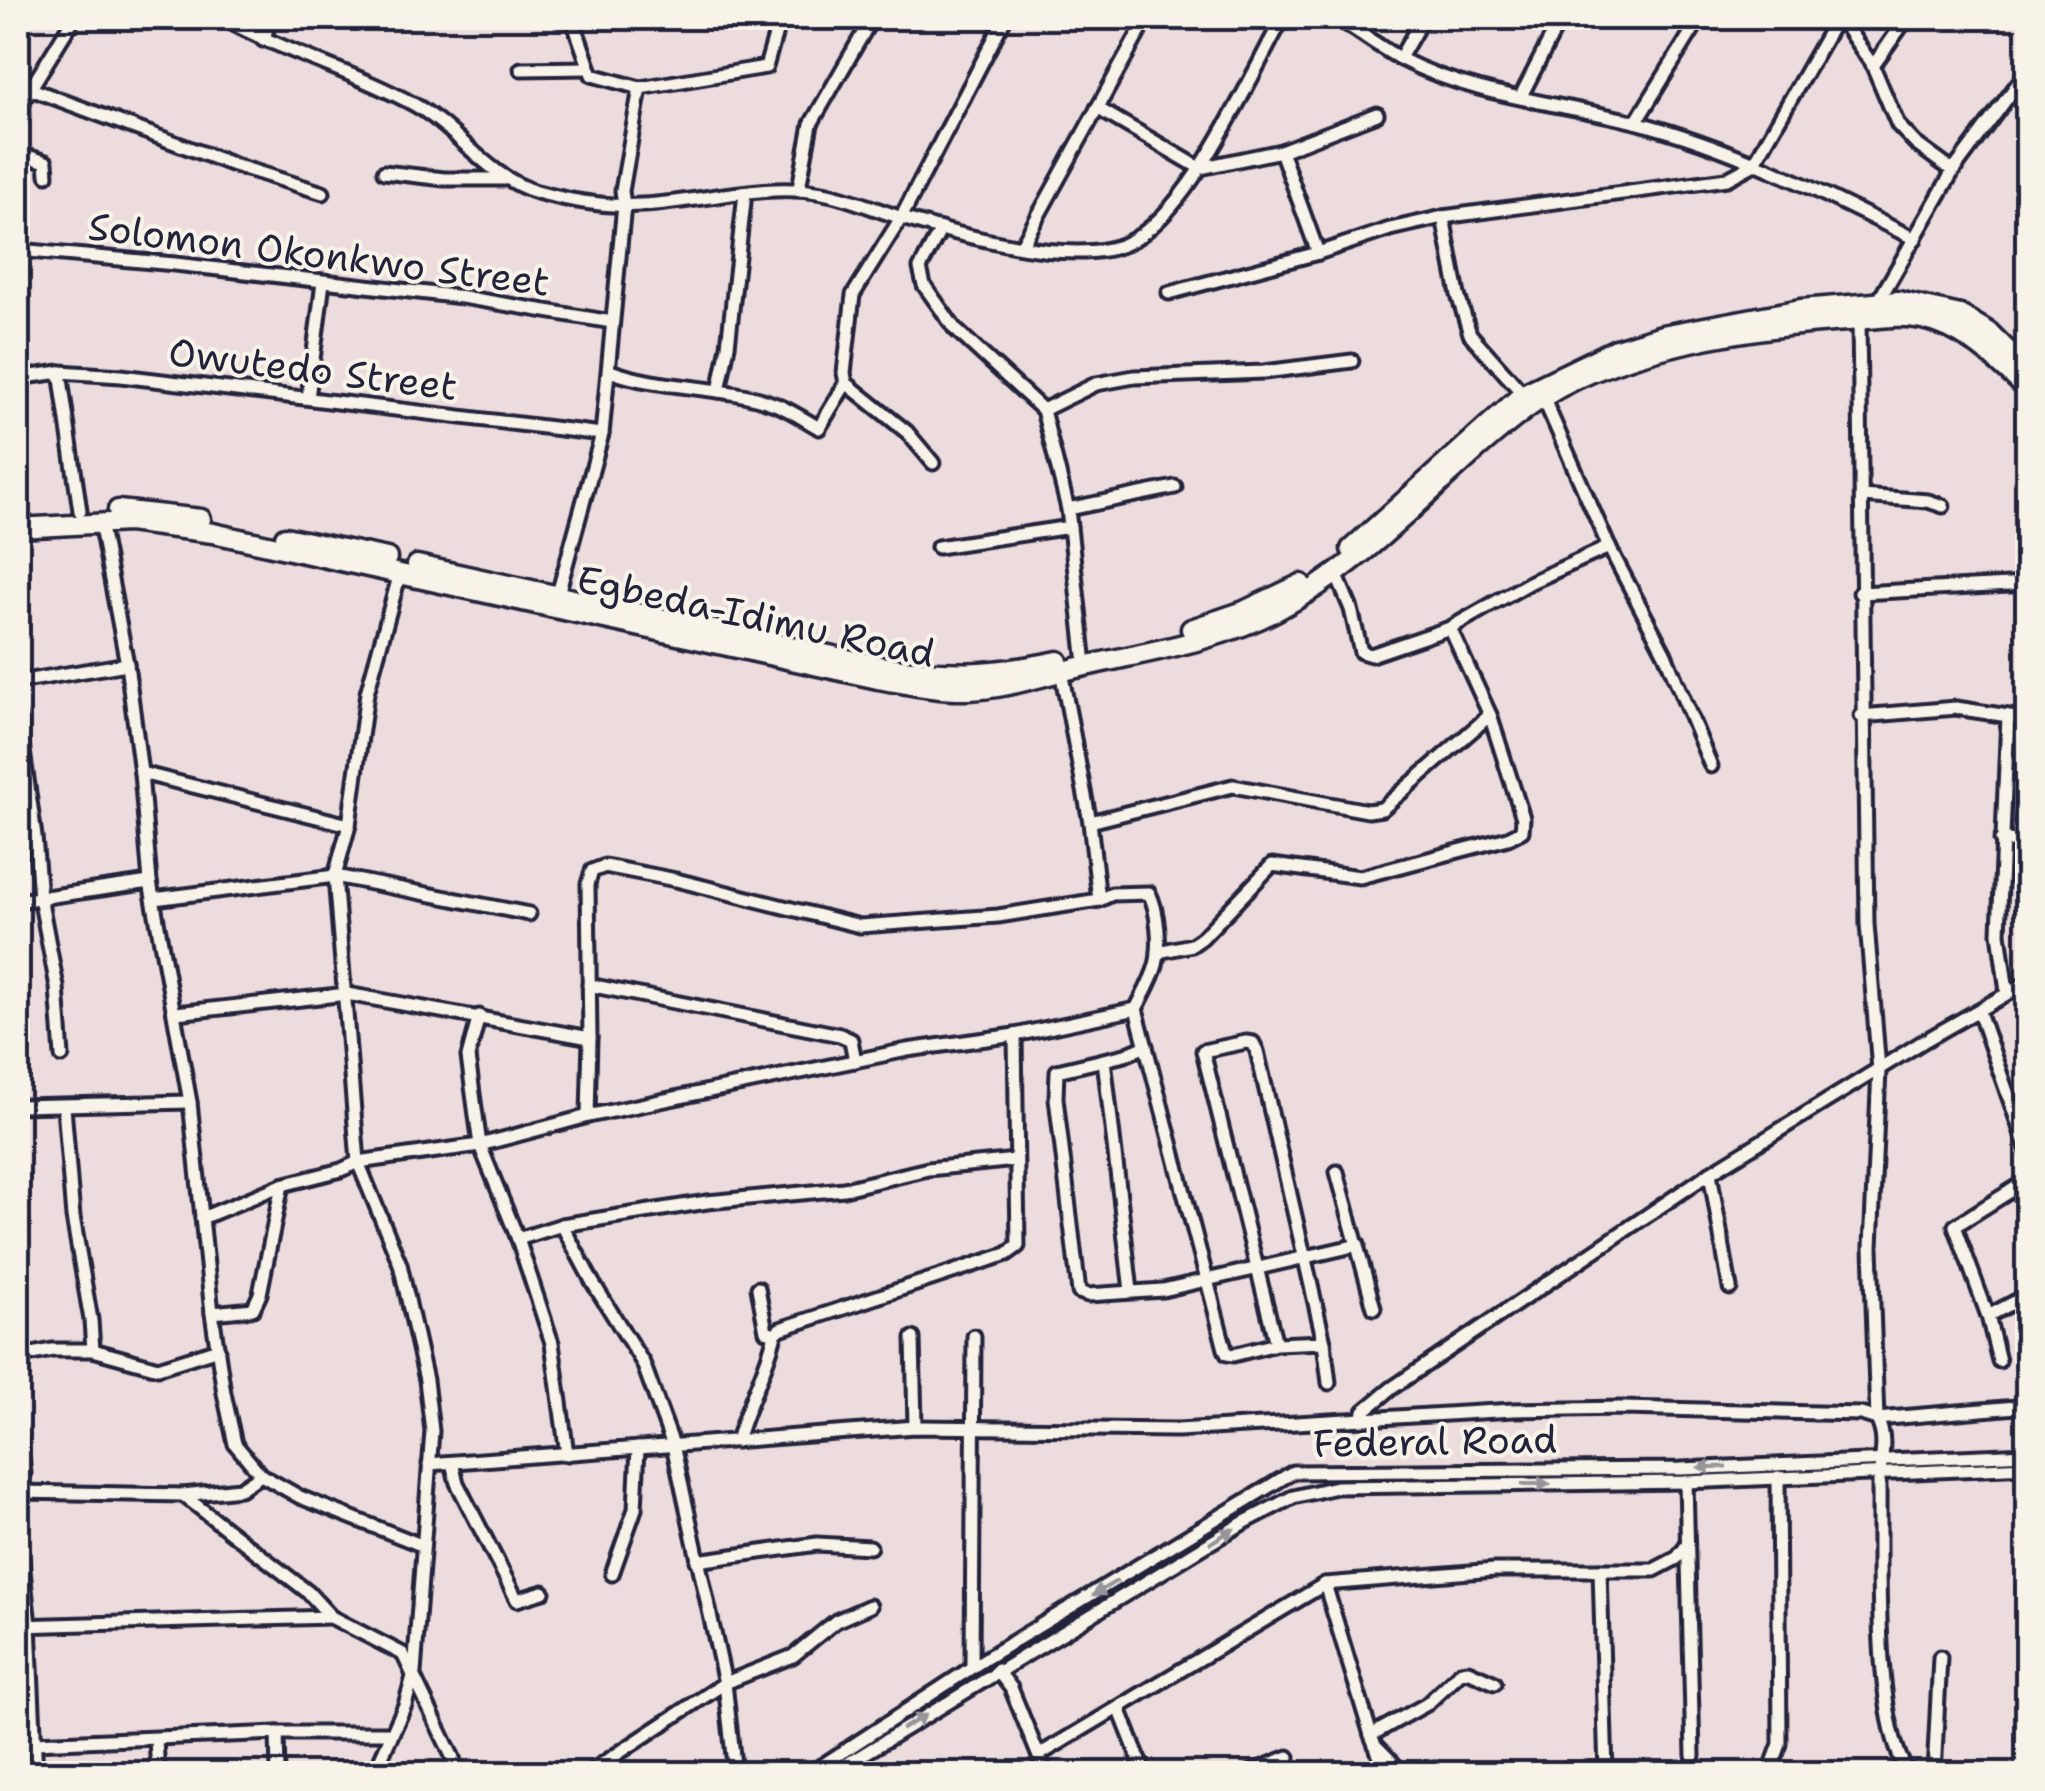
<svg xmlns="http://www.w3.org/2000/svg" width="2045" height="1791" viewBox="0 0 2045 1791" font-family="'Shantell Sans',sans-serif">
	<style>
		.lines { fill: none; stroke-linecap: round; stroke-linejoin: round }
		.street-casing { stroke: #22223b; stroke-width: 19 }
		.primary-casing { stroke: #22223b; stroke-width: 25 }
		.street { stroke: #f7f3e8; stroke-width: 11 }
		.primary { stroke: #f7f3e8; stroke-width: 18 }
		.oneway { fill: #97959a }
		.labels { text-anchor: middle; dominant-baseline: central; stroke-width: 8; stroke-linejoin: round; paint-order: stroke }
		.street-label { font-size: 38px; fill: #22223b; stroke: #f7f3e8 }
	</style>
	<rect width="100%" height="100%" fill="#eddcdd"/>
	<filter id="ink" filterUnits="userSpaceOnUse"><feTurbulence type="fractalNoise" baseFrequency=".01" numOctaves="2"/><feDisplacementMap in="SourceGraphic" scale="20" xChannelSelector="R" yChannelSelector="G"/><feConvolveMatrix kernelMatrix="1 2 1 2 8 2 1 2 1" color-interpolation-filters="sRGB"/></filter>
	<g filter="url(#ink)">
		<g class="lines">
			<defs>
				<g id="street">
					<path d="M222,18c62,34 131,53 193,87 44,25 72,72 122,87 33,9 71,15 105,13 60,-3 121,-23 181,-12 27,5 53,17 79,25 53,16 172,49 223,26 65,-28 123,-164 158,-226"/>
					<polyline points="572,18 592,75 640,88 766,67 780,18"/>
					<path d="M1337,18c21,13 42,29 64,41 71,37 158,44 234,63 98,25 190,72 280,117"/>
					<polyline points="1840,18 1873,66 1898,125 1916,144 1953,171"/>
					<polyline points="263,40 271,18"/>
					<polyline points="1400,58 1423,18"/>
					<polyline points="1873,66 1907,18"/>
					<polyline points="521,69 589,68"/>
					<polyline points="31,89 234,165 323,193"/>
					<polyline points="1521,96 1561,18"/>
					<polyline points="1097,108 1200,168 1281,151 1377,114"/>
					<polyline points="18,109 74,18"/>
					<polyline points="1636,122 1700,18"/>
					<polyline points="1281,151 1318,253"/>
					<polyline points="18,153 46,162 47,175"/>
					<polyline points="384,172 444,179 504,179"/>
					<polyline points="799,188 811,124 872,18"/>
					<polyline points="1443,217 1458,295 1470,334 1523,394"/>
					<polyline points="941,229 920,268 924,285 955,329 1043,410 1068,509 1084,655"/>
					<polyline points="1022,245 1147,18"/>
					<polyline points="18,250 175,264 462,297 612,322"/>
					<polyline points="1169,293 1318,253 1390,229 1443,217 1727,179 1753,165 1837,18"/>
					<polyline points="1879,300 1953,171 2028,70"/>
					<path d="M1859,320l8,604 12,146 -8,177 6,172c12,24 2,42 2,66 1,68 -7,237 30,289"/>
					<path d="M610,371c53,20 114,13 167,34 15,6 28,15 42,23l27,-45 -2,-10 9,-78 48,-77 104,-200"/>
					<polyline points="60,372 80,511"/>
					<polyline points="18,378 60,372 121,376 602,434"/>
					<polyline points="846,383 907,432 933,463"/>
					<polyline points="719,391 728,346 745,193"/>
					<polyline points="1543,397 1609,547 1665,654 1711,766"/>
					<polyline points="308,398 323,282"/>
					<polyline points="1043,410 1096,384 1134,377 1264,372 1352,361"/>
					<polyline points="1862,496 1928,501 1943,506"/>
					<polyline points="1068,509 1175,487"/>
					<polyline points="100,522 127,664 141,773 150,882 190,1102 212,1313 224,1393 235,1444 261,1475 300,1497 421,1545"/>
					<polyline points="938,547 1070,527"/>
					<polyline points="1337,576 1351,609 1361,652 1371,655 1450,628 1531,582 1609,547"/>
					<polyline points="1860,593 2028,584"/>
					<polyline points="558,594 602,434 624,205 622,191 640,88"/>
					<polyline points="1061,671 1090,822 1099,900"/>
					<polyline points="18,682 127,664"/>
					<polyline points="18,715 35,836 40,897 57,987 62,1056"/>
					<polyline points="1861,716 1956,708 2028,719"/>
					<polyline points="141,773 349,825"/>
					<polyline points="1090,822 1233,786 1368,811 1382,809 1490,715"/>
					<polyline points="2001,840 2028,843"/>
					<polyline points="154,899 335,876 529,914"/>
					<polyline points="18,901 150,882"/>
					<polyline points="1158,952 1192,945 1202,938 1272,865 1360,877 1508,838 1522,831 1523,818 1490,715 1450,628"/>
					<polyline points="2028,982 1924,1041 1710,1173 1392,1388 1364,1411 1363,1419 1513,1410 1623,1408 1861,1414 1877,1419 2028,1406"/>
					<polyline points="589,985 840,1035 851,1040 855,1061"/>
					<polyline points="2007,992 1999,933 2008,716"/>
					<polyline points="1979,1012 2028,1152"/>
					<polyline points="176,1013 347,994 590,1038"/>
					<polyline points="479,1016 468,1057 480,1145 518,1239 552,1343 567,1454"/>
					<polyline points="1146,1046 1125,1055 1057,1071 1056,1098 1079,1292 1088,1295 1163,1290 1358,1245"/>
					<polyline points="1104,1060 1131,1291"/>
					<polyline points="18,1106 190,1102"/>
					<path d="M588,1116l2,-78 -2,-154 4,-13 13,-5 71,14 184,46 138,-10 101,-16 13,-6 37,-1c9,17 12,53 7,72 -4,15 -13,30 -20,44l89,340 2,5 6,1 43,-11 48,-2 -67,-291 -4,-8 -7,-1 -43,9 73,293"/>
					<polyline points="1337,1172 1374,1308"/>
					<polyline points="1710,1173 1730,1288"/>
					<polyline points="202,1218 282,1185 341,1170 358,1162 480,1145 588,1116 907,1050 1015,1035 1136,1009"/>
					<polyline points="562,1225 593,1283 643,1363 673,1445 725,1683 735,1774"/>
					<polyline points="518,1239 562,1225 707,1202 844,1189 928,1169 1016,1160"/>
					<polyline points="758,1288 766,1331 775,1334"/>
					<polyline points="212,1313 253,1309 260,1294 282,1185"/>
					<polyline points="1988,1316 2028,1295"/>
					<polyline points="913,1338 915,1427"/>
					<polyline points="1324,1342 1329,1383"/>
					<polyline points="93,1350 158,1368 218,1349"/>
					<polyline points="18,1357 52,1350 93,1350 91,1320 73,1217 64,1107"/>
					<polyline points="1999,1361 1988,1316 1955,1226 2028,1180"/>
					<polyline points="18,1430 24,1473 19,1534 29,1625 36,1774"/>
					<path d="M737,1441c10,-37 29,-69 38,-107l5,-5 227,-75 11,-8 -3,-211"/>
					<polyline points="452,1463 457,1483 517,1600 543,1592"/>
					<polyline points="429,1464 915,1427 1178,1430 1363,1419"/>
					<polyline points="1686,1482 1693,1756"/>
					<polyline points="18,1492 183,1495 240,1489 261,1475"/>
					<polyline points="183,1495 308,1592 331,1617 403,1654 453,1758 457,1774"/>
					<polyline points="697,1561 817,1544 870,1547"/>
					<polyline points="1600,1570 1606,1774"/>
					<polyline points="612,1574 635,1509 638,1448"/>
					<polyline points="1325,1584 1371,1735 1375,1745 1404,1774"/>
					<polyline points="18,1626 331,1617"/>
					<polyline points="972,1667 974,1336"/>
					<polyline points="997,1670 1011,1688 1046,1774"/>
					<polyline points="1119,1708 1145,1774"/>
					<polyline points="277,1733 278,1774"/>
					<polyline points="1371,1735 1427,1704 1461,1672 1468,1671 1495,1683"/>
					<polyline points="156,1740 158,1774"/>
					<polyline points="33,1743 277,1733 392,1733"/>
					<polyline points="1377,1749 1385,1774"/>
					<polyline points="1039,1755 1325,1584 1495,1570 1654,1570 1677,1558 1687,1545"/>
					<polyline points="374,1774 405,1705 414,1673 432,1431 426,1380 400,1264 358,1162 335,876 349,825 367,693 400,573"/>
					<polyline points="587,1774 725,1683 793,1656 836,1621 870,1606"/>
					<polyline points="809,1774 988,1657 1293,1472 1681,1469 2028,1454"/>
					<polyline points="831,1774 1243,1523 1293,1497 1336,1487 1686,1482 2028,1467"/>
					<polyline points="1246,1774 1288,1757"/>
					<polyline points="1769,1774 1780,1744 1778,1477"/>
					<polyline points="1934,1774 1940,1657"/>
				</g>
				<g id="primary">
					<polyline points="118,510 201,519"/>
					<path d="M18,528l110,-6 85,11 665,146c30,5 60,12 90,11 36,-1 70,-13 104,-21 67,-16 143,-26 204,-58 101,-53 164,-138 253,-204 79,-59 221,-80 318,-86 25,-2 51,-7 75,-2 44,9 75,42 106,71"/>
					<polyline points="285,537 387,558"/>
					<polyline points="1351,549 1523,394 1616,349 1662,335 1801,309 1898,301 1960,315 1989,332 2028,371"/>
					<path d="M417,565l462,101c70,10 111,9 179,-5"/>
					<polyline points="1191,629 1244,611 1301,584"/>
				</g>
			</defs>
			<use href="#street" class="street-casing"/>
			<use href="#primary" class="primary-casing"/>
			<use href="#street" class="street"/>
			<use href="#primary" class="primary"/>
		</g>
		<defs><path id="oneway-solid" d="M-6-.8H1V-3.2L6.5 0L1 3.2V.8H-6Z" transform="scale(2.5)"/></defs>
		<g class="oneway">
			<use href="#oneway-solid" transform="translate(1712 1467) rotate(178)"/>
			<use href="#oneway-solid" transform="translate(1536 1484)"/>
			<use href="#oneway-solid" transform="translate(1222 1536) rotate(-31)"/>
			<use href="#oneway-solid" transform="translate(1105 1588) rotate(149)"/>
			<use href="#oneway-solid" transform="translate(914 1722) rotate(-31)"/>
		</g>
	</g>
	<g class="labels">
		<g class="street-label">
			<text transform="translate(319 254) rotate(7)">Solomon Okonkwo Street</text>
			<text transform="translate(313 369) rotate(7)">Owutedo Street</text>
			<text transform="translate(756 616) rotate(12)">Egbeda-Idimu Road</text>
			<text transform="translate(1435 1441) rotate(-1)">Federal Road</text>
		</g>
	</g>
	<rect width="2045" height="1791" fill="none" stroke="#f7f3e8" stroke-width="60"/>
	<rect x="30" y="30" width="1985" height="1731" fill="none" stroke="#22223b" stroke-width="4" filter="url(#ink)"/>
</svg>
